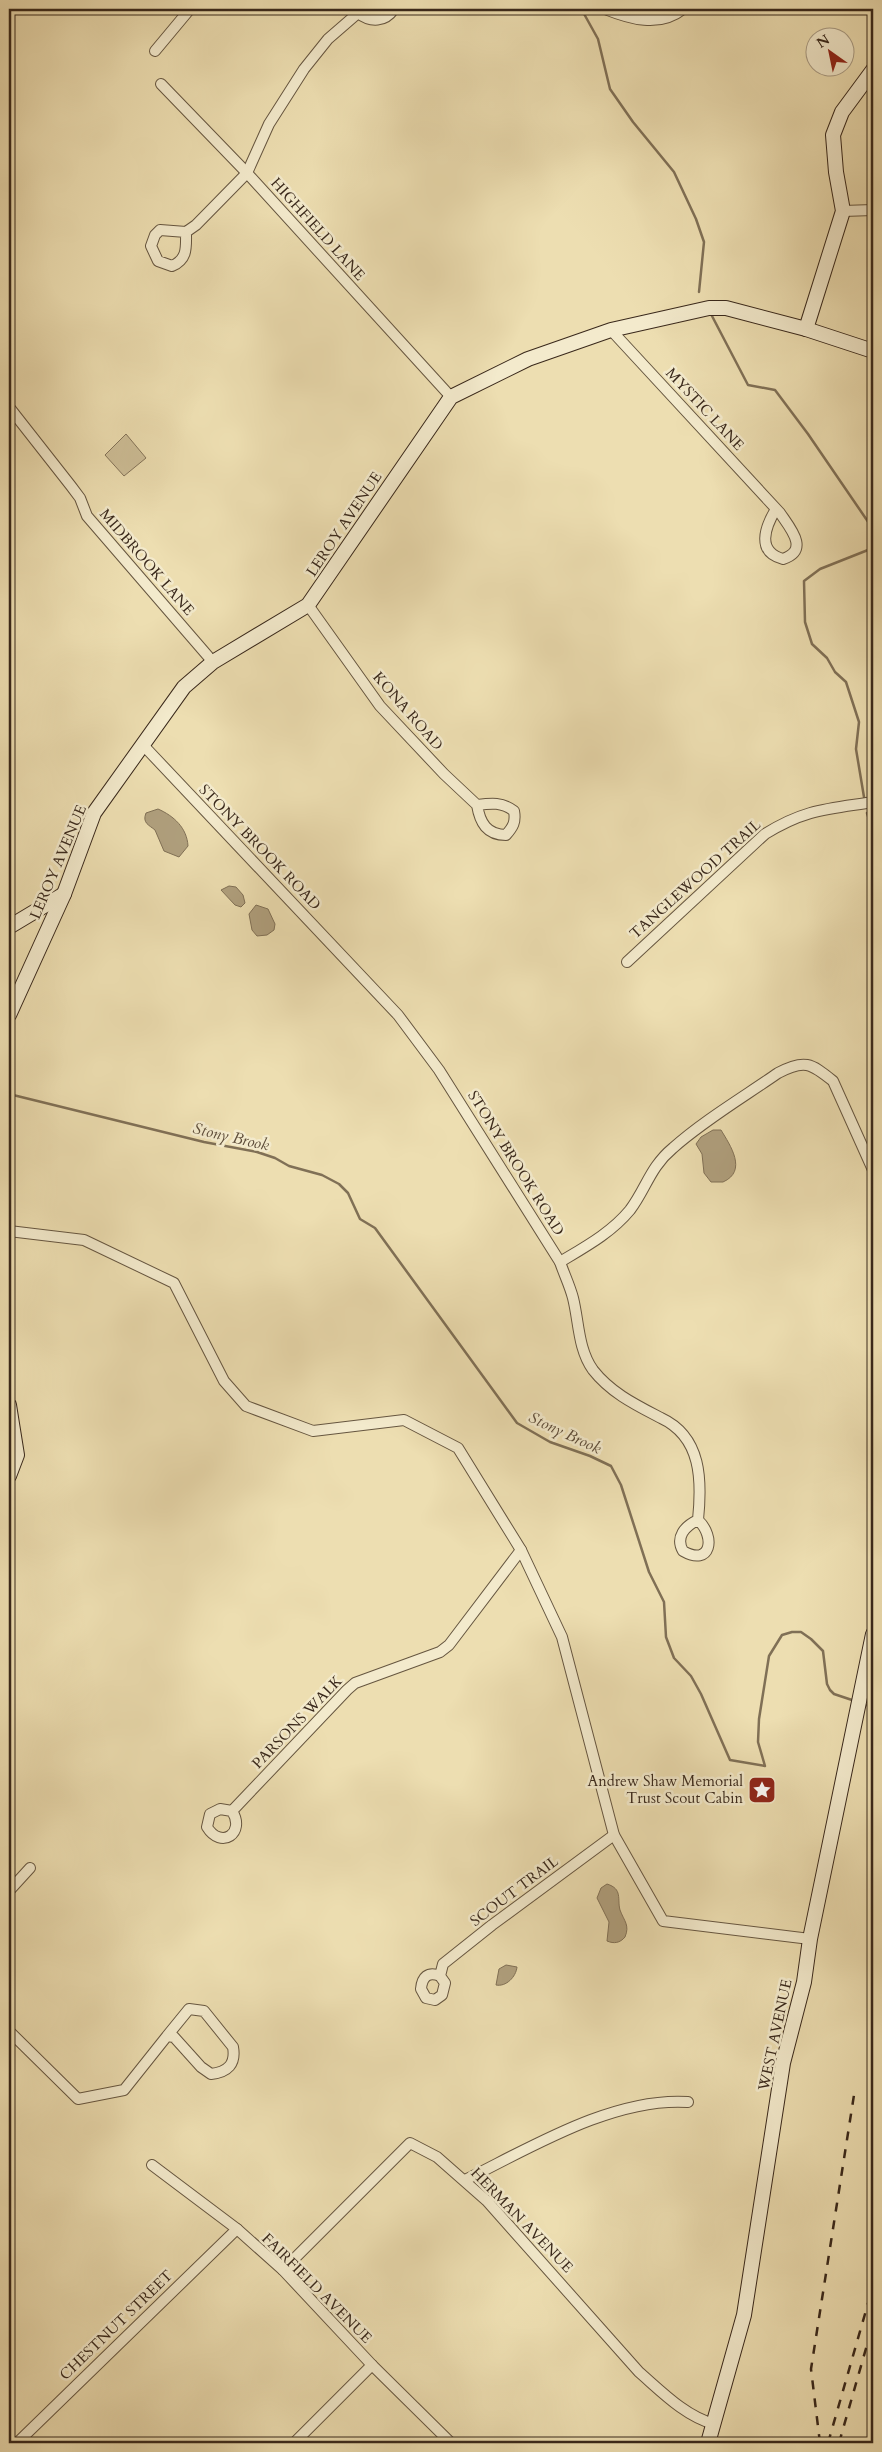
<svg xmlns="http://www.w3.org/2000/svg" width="882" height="2452" viewBox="0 0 882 2452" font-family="Cardo,serif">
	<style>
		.green { fill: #cebf98; stroke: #84745a }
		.water { fill: #b0a07e; stroke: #807056 }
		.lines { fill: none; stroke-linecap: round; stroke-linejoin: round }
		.stream { stroke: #807056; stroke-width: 2.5 }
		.street-casing { stroke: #665640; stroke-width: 12 }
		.secondary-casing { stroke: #39281b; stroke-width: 16 }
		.street { stroke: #f3eacc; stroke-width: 10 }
		.secondary { stroke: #f3eacc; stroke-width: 14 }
		.rail { stroke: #39281b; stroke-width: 2.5; stroke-dasharray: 9 9; stroke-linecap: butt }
		.labels { text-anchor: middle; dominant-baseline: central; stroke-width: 5; stroke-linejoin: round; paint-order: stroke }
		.street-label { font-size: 15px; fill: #39281b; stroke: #f3eacc }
		.poi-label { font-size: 15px; fill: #39281b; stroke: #f3eacc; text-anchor: end }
		.water-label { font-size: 16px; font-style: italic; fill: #5d4c39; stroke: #f3eacc }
	</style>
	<rect width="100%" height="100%" fill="#eddeb1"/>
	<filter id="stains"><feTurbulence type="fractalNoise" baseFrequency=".004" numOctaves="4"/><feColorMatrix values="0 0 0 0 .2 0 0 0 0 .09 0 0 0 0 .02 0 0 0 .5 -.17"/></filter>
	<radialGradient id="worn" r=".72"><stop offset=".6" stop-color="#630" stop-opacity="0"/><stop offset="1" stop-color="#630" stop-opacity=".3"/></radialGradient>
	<polygon class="green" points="126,434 146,458 124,476 105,455"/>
	<g class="water">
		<path d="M158,809c16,7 29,19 30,37l-9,11 -15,-6 -9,-21c-6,-5 -13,-7 -9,-17z"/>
		<polygon points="229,886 236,887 243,895 245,903 241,907 235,905 221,890"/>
		<polygon points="256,905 268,909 275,924 274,930 267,935 257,936 252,930 249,914"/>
		<path d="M713,1130h8c9,15 27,41 2,52h-12l-7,-9 -2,-19 -6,-10 5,-7z"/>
		<path d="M607,1884c16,5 10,15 13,26 4,11 10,15 5,27 -5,6 -11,7 -18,4l2,-19 -12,-24 4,-10z"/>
		<path d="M506,1965l11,2c-1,10 -11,20 -21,18l3,-16z"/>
	</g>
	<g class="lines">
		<g class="stream">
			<polyline points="583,12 598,39 610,89 633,122 674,172 696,219 704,242 699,292"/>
			<polyline points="712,316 748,385 775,390 808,434 873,529"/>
			<polyline points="864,797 856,749 859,722 846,682 835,672 827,658 812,644 805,622 804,581 820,569 873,548"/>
			<polyline points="867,813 873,832"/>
			<polyline points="9,1094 204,1142 257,1152 275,1158 289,1166 322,1175 339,1184 348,1193 360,1219 375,1228 517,1423 550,1442 590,1456 611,1466 621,1485 649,1572 664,1602 666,1637 674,1658 691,1676 701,1694 730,1760 765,1766 758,1742 759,1719 769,1656 782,1635 792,1632 801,1632 811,1639 823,1651 827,1684 830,1690 834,1694 852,1700"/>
			<polyline points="867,1705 873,1713"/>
		</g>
		<defs>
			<g id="street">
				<path d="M605,9c25,10 54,19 78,0"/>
				<path d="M358,13c13,10 27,9 36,-4"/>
				<polyline points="155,51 190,9"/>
				<polyline points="161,84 247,173 451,397"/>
				<polyline points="843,211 873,210"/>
				<path d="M186,232l-26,-2 -5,5 -4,11 7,15 14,5c16,-7 14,-19 14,-34l10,-7 51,-52 22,-49 35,-55 24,-30 30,-26 1,-4"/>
				<path d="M611,330l169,183c10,15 30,37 3,46 -27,-7 -18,-32 -7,-50"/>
				<polyline points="9,407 71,486 80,498 87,516 213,662"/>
				<path d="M308,605l72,101 64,68 33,31c15,-2 25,-3 37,6 2,11 -1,16 -8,24 -19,0 -26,-12 -29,-30"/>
				<path d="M143,745l255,270 41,55 121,192c4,12 10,24 13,36 6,24 5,51 20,72 18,23 43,35 68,48 41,19 41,63 37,102 18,17 13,47 -15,31 -8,-14 2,-25 15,-31"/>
				<path d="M627,962l138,-128c40,-25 63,-25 108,-32"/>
				<polyline points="9,1231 84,1240 174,1283 224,1381 246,1406 313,1431 404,1420 458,1448 521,1550 562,1637 614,1835 663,1921 810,1939"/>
				<path d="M560,1262c25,-15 51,-29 70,-52 16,-21 20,-43 43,-62 30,-27 72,-52 105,-75 26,-14 33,-10 55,8l40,89"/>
				<path d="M232,1811l-12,-2 -10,5 -3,13c14,23 39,6 25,-16l115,-121 8,-7 85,-31 9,-7 72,-95"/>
				<polyline points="9,1891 30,1868"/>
				<path d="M440,1976c-12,-5 -18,1 -19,13l5,9 9,2 7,-5 3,-12 -5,-7 3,-12 49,-39 122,-90"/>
				<path d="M9,2031l69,68 46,-9 43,-54 7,1 27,30 10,7c17,-2 25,-10 22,-27l-29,-36 -15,-2 -22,27"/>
				<polyline points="152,2165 237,2229 283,2270 372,2365 451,2443"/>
				<path d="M465,2180c65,-32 148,-83 223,-78"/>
				<path d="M283,2270l127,-127 27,14 50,44 152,171c23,20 46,44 75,52"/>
				<polyline points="17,2443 237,2229"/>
				<polyline points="294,2443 372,2365"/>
			</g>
			<g id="secondary">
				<polyline points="806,329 843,211 836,172 833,135 842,112 873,70"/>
				<polyline points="9,927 64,894"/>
				<polyline points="9,1015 64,894 94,813 184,687 213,662 308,605 451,397 528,359 611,330 709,308 726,308 806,329 873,351"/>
				<polyline points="9,1405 17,1455 9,1476"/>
				<polyline points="708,2443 744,2315 783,2063 804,1982 810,1939 873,1634"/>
			</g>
		</defs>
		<use href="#street" class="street-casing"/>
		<use href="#secondary" class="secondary-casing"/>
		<use href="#street" class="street"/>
		<use href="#secondary" class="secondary"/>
		<g class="rail">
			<polyline points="820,2443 811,2369 854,2095"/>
			<polyline points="828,2443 873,2286"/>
			<polyline points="839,2443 873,2324"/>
		</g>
	</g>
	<defs>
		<symbol id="sight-square" viewBox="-11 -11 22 22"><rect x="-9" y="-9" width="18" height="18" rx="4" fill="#8f2418" stroke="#f3eacc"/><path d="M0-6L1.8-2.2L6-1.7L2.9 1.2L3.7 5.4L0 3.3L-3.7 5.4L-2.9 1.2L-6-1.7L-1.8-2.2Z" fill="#fff"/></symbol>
	</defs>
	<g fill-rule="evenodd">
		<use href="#sight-square" x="746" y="1774" width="32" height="32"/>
	</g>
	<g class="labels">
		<g class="street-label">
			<text transform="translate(318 229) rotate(48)">HIGHFIELD LANE</text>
			<text transform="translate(705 409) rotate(47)">MYSTIC LANE</text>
			<text transform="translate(344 524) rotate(-56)">LEROY AVENUE</text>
			<text transform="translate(147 562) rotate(49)">MIDBROOK LANE</text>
			<text transform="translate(408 711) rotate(49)">KONA ROAD</text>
			<text transform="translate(260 847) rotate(46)">STONY BROOK ROAD</text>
			<text transform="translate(58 862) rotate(-67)">LEROY AVENUE</text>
			<text transform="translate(695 879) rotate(-42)">TANGLEWOOD TRAIL</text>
			<text transform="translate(516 1163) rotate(58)">STONY BROOK ROAD</text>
			<text transform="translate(297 1722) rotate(-46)">PARSONS WALK</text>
			<text transform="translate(514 1891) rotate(-37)">SCOUT TRAIL</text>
			<text transform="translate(775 2035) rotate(-78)">WEST AVENUE</text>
			<text transform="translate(522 2220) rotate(46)">HERMAN AVENUE</text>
			<text transform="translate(317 2288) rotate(45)">FAIRFIELD AVENUE</text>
			<text transform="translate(116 2325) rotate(-44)">CHESTNUT STREET</text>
		</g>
		<g class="poi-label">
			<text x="743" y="1781">Andrew Shaw Memorial<tspan x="743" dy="17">Trust Scout Cabin</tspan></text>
		</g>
		<g class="water-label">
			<text transform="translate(231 1137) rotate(13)">Stony Brook</text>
			<text transform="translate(565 1433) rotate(25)">Stony Brook</text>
		</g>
	</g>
	<rect width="882" height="2452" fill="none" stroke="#eddeb1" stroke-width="30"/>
	<rect x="10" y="10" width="862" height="2432" fill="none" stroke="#39281b" stroke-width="2.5"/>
	<rect x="15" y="15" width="852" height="2422" fill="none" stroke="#39281b"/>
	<g transform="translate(830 52) rotate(327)"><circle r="24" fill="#f3eacc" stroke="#a99c85"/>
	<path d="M0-4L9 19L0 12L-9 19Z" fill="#8f2418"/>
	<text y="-8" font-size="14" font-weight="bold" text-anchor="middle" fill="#39281b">N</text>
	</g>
	<rect width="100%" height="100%" filter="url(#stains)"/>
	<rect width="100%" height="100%" fill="url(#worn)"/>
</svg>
